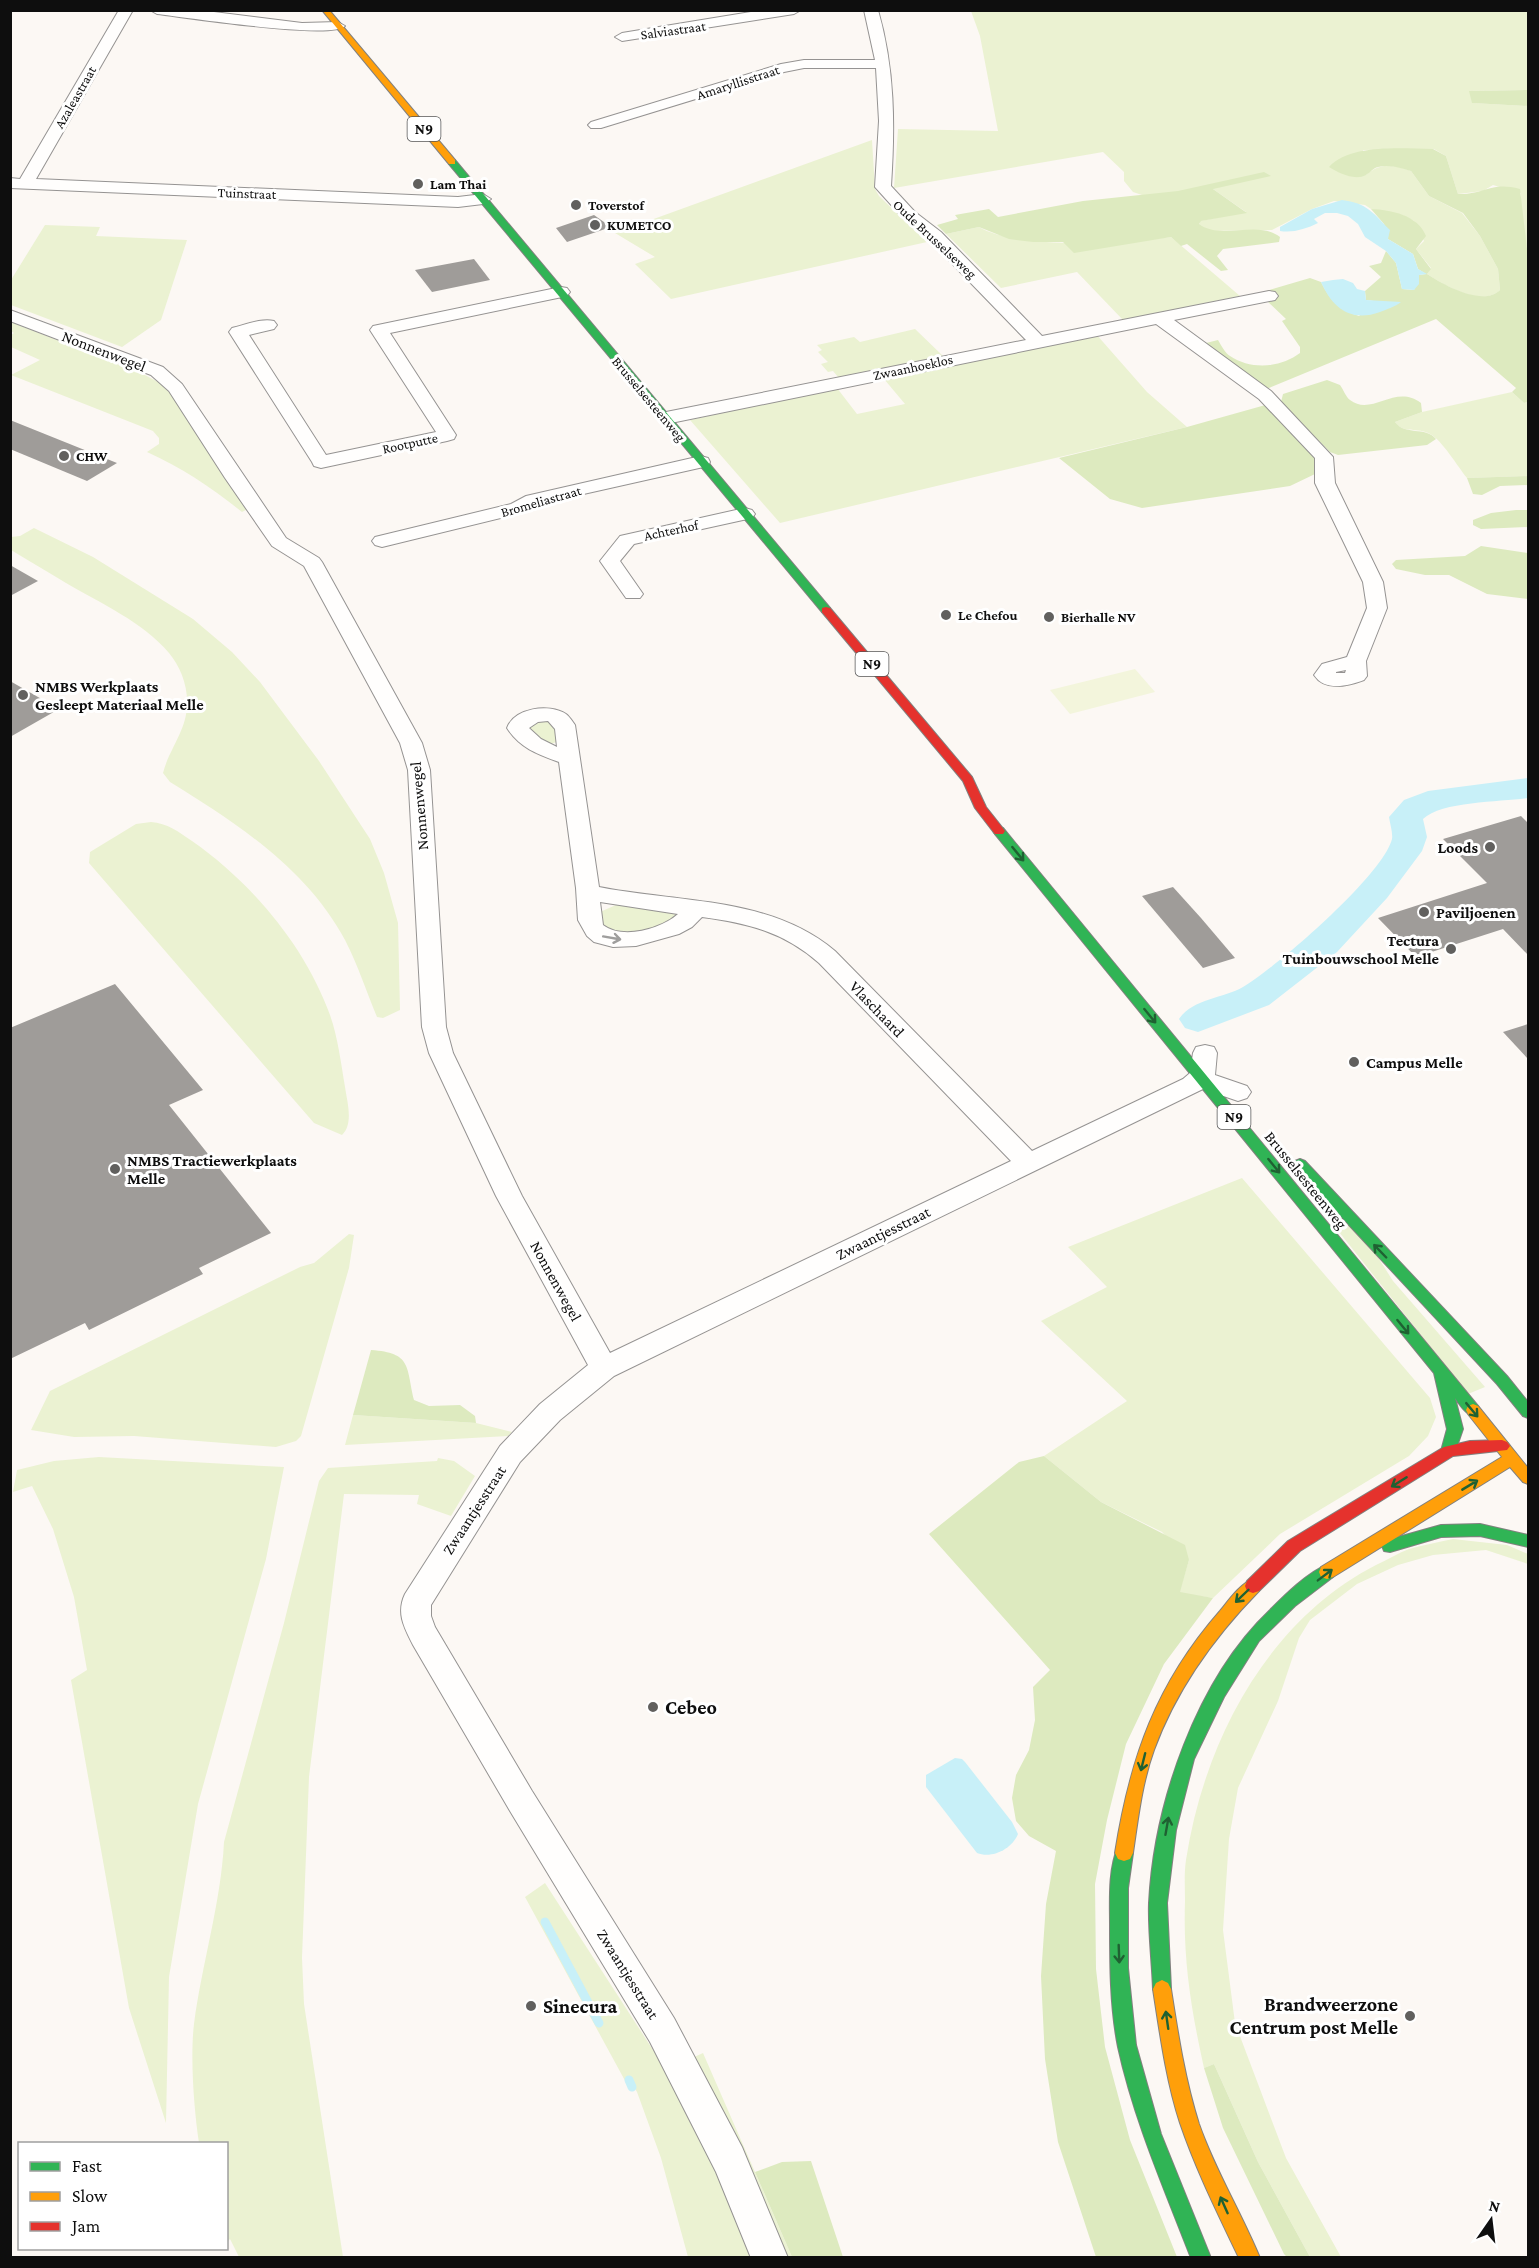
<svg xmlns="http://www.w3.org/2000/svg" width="1539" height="2268" viewBox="0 0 1539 2268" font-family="'Crimson Pro',serif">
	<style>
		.green { fill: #ebf2d2 }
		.forest { fill: #ddeabf }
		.pitch { fill: #f3f5dc }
		.water { fill: #c8f0f8 }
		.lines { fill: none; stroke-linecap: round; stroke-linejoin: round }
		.stream { stroke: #c8f0f8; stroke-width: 9 }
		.river { fill: #c8f0f8; fill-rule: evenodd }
		.building { fill: #9f9c99 }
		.street-casing { stroke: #959392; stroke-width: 2 }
		.fast-casing { stroke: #82817f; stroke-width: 2 }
		.slow-casing { stroke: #82817f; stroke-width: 2 }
		.jam-casing { stroke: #82817f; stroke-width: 2 }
		.street { fill: #fffefd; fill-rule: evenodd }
		.fast { fill: #30b455; fill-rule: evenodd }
		.slow { fill: #ff9f0a; fill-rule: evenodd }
		.jam { fill: #e5322d; fill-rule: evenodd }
		.oneway { stroke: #1f6132 }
		.oneway2 { stroke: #9f9e9d }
		.poi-dot { fill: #61605e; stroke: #fff; stroke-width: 2 }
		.labels { text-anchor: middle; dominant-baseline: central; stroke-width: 6; stroke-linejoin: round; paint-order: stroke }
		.far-street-label { font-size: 14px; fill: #0e0e0e; stroke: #fff }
		.far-poi-label { font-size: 14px; font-weight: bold; fill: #0e0e0e; stroke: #fff; text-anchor: start }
		.shield { fill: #fff; stroke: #565656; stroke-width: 1.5 }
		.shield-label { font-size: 15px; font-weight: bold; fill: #0e0e0e }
		.street-label { font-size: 16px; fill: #0e0e0e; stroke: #fff }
		.poi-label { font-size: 16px; font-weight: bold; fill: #0e0e0e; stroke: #fff; text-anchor: start }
		.near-poi-label { font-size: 20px; font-weight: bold; fill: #0e0e0e; stroke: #fff; text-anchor: start }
	</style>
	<rect width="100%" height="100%" fill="#fcf8f4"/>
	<g class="green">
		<path d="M971,11h557v79l-58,1 3,12 55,3v151l-7,-47v-17l-28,-8 -10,6 -25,3 -12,-38 -12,-7 -71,1 3,25c15,-13 28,-10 45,-4l18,25 33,17 18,23 18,33 2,21c-18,18 -56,-5 -73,-16l4,-6 -15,-19 8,-8 -10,-20 -12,-6 -31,-6 -6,-4 -31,-4 -22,8 -40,21 -64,1 -9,-6 1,-4 46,-9 -33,-23 -68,7 -12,-4 -9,-11v-9l-21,-20 -209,36 4,-59 100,2 -18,-95z"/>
		<polygon points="872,140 875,189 879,196 927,242 671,299 635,264 655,257 615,233"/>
		<polygon points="45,225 100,227 96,236 187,240 161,320 122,347 11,305 11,280"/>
		<path d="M979,227c39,23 146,16 192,10l69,59 -117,24 -46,-48 -76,16 -55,-54z"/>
		<path d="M11,322l132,52 17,9 10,10 78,116 -6,3c-31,-25 -60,-44 -95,-60l12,-8v-6l-6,-7 -142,-56 29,-15 -29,-13v-12l3,-2 -3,-2z"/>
		<polygon points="915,329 943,356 839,378 833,371 828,372 821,364 828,362 818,352 822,350 817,345 854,337 860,342"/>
		<polygon points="1096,334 1147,392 1187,427 780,523 690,420 837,388 857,414 905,404 884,379"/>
		<path d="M1512,392l12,11 4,-1v74l-61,2c-9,-11 -25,-38 -37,-44 -12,-7 -27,0 -35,-12l27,-10z"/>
		<path d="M34,528l59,29 100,62 39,33 28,30 59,79 51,78 14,34 14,50 2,87 -17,8 -6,-1c-11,-26 -19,-52 -32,-77 -38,-71 -107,-116 -175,-158l-7,-9c6,-24 24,-43 24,-69 1,-18 -7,-38 -18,-51 -26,-31 -69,-50 -103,-70 -18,-11 -37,-22 -55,-33v-13l9,-1z"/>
		<polygon points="534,721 547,721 556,727 557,742 547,745 527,726"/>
		<path d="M151,822c16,1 28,10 41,19 60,42 113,105 138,174 8,23 11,48 15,72 2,14 9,37 -3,48l-28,-12 -225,-260 1,-11 46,-28z"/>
		<path d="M616,905l57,6 6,4c-22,17 -49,21 -75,15l-4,-18z"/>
		<polygon points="1279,1150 1284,1153 1372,1248 1393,1281 1485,1387 1468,1394 1277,1154"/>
		<polygon points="1242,1178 1430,1398 1436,1417 1428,1436 1409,1456 1280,1534 1213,1598 1179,1593 1189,1560 1162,1532 1101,1502 1044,1456 1127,1401 1041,1321 1107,1287 1068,1247"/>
		<polygon points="349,1234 354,1235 349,1268 301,1436 296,1441 276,1447 134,1436 74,1437 31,1430 50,1391 300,1267 314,1263"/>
		<polygon points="353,1415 476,1423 512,1432 508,1436 345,1445"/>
		<polygon points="99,1457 284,1467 266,1559 198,1804 169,1977 166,2123 129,2008 71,1680 87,1670 74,1597 53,1529 32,1486 13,1492 17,1470 54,1461"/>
		<path d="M438,1458l16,3 21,15 -24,40 -34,-12 2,-9 -75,-1 -35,283 -7,181 2,46 39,253h-104l-9,-18 -3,3 -1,-98 -27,-1c-5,-33 -9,-86 -5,-119 8,-61 27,-121 30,-182l60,-219 35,-142 9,-13 109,-7z"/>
		<path d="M1453,1539l54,6 21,9v10l-42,-14 -53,5 -35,10 -41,19 -47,36 -11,18 -21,63 -40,87 -9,51 -6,91 12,93 51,135 55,99h-31l-52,-95 -44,-98 -10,4c-13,-59 -21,-107 -19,-167 0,-13 -1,-28 1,-41 18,-118 81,-239 190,-295 11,-5 22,-12 33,-16 14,-4 30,-7 44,-10z"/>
		<polygon points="545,1883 666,2070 703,2053 792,2257 688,2257 661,2158 637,2092 634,2087 629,2088 525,1897"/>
	</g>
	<g class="forest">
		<polygon points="1528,90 1528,106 1472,103 1469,91"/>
		<path d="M1433,149l13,7 12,38c27,1 32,-13 62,-5l8,68v145l-4,1 -12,-11 4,-4 -80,-69 -167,69 -7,-1 -56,-44 12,-3c3,5 7,13 12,16 21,14 50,12 70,-3v-6l-18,-26 4,-2 -19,-18 7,-2 -8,-8 44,-13 11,4c8,17 19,28 38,34l15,-15 -8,-1 -1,-9 16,-14 -12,-11 12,-3 5,-12 10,12 6,26 12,1 5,-15 7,-1 -8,-5 -5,-15 -25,-15 -4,-15 -13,-15c20,1 47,6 55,27l-10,13 15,20 -4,5c17,11 56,33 73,16l-2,-21 -18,-33 -17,-23 -34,-17 -18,-25c-10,-3 -22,-7 -33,-4 -5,1 -7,5 -12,8 -12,6 -27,-2 -37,-8 22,-24 75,-18 104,-18z"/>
		<path d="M1264,172l7,4 -58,13 34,24 -46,8 -2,3c23,17 58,-5 81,13l-1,5 -56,7 -6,7 11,14 -7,1 -34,-27 -6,2 -10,-9 -97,16 -11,-11h-30l-24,-3 -30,-12 -33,7 -9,-9 21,-6 -3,-4 34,-6 9,8 85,-16 95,-10z"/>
		<path d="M1327,380l13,5c3,4 6,12 10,15 22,17 45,-17 71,3l1,9 -27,10c10,14 30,4 41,17l-9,6 -89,10 -8,-3 -49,-50 2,-8z"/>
		<polygon points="1269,404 1315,455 1315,474 1290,486 1142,508 1110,499 1059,458 1187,427"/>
		<polygon points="1528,476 1528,485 1500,486 1482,495 1473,494 1467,478"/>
		<polygon points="1516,510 1528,510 1528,527 1481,529 1473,525 1473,520 1491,513"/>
		<polygon points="1481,546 1528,553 1528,599 1487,594 1449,575 1425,575 1396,569 1392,564 1396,560 1465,556"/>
		<path d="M371,1350c41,3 35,16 43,50l15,6 31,-1 15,11 1,7 -123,-8z"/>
		<polygon points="1044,1456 1101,1502 1185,1545 1189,1560 1180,1592 1213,1598 1164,1664 1126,1744 1107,1820 1095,1884 1096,1969 1105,2047 1130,2140 1177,2257 1096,2257 1093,2248 1058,2142 1045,2059 1041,1976 1046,1904 1056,1851 1029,1836 1016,1821 1012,1798 1016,1775 1029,1750 1035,1720 1033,1687 1050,1670 929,1534 1019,1462"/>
		<polygon points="1214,2064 1258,2162 1310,2257 1287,2257 1284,2254 1223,2128 1204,2068"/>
		<polygon points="811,2161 843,2257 792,2257 755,2172 782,2162"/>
	</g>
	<polygon class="pitch" points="1135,669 1155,692 1070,714 1050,690"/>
	<g class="water">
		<path d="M1342,200c25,3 31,13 48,30l-2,9 25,15 5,15 9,5 -8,1v9l-5,6 -12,-1 -6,-26 -10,-12 -21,-14 -7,-13 -10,-8 -11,-3h-12l-11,6 4,4c-12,6 -25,10 -38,8v-4l32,-18z"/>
		<path d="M1333,280l10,-1 10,4 4,6 8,2 1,9 35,2c-6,5 -14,7 -21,10 -30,11 -48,-5 -59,-30z"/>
		<path d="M955,1758l7,1 3,3 47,60 6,12c-6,15 -26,25 -41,19l-51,-66v-12z"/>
	</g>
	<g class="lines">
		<g class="stream">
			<polyline points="545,1922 599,2023"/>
			<polyline points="629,2080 632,2087"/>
		</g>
		<path class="river" d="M1528,778v20c-26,4 -86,3 -105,21l4,18 -5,14 -35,47 -50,54 -68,53 -71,27 -13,-4 -6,-9c13,-20 45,-21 64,-32 34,-20 140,-112 149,-148 1,-6 -2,-15 -3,-22l15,-17 24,-9z"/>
	</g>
	<g class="building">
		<polygon points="594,215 611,227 567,242 556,228"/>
		<polygon points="474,259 490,280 432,292 415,270"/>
		<polygon points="10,420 117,463 87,481 10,449"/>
		<polygon points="10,565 38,581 10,596"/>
		<polygon points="10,681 59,709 10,737"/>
		<polygon points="1521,816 1528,823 1528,955 1503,929 1416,957 1378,918 1487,883 1443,839"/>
		<polygon points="1173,887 1201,918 1235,958 1203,968 1142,896"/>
		<polygon points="115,984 203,1090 169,1105 271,1233 199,1268 203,1274 89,1330 85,1323 10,1359 10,1028"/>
		<polygon points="1528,1024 1528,1059 1503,1032"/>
	</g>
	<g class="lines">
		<defs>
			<g id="street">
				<polygon points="119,10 133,10 36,179 458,197 483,194 491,199 483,204 458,207 10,188 10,178 20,179"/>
				<path d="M150,10h48l104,13 36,-1 7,4c-13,14 -161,-9 -188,-12z"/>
				<polygon points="763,10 801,10 794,14 622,41 615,37 622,33"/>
				<path d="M864,10h14c17,59 17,116 13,176l24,26 26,20 101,104 227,-45 6,1 3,4 -3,4 -101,20 97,71 62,66 2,26 48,99 4,26 -21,53 1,15 -3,4c-16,6 -39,12 -50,-5l8,-11 25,-7 20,-49 -4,-26 -48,-99v-25l-56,-59 -103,-75 -490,100 -6,-2 -3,-4 3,-4 6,-2 360,-72 -97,-100 -26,-22 -28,-31 4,-66 -3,-53h-72l-20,4 -183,56h-10l-3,-3 3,-3 190,-58 23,-4h71zM1346,670l-1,3h-9v-1z"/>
				<path d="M561,287l6,1 3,4 -3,4 -177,37 66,102 -2,4 -7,2 -126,27 -7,-2 -2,-4 -83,-130 3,-4c13,-3 29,-10 42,-7l3,4 -3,4 -25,6 77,120 110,-23 -66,-102 3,-4z"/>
				<path d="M10,310l153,57 19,17 104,154 33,20 3,4 100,181 8,27 16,257 7,26 69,143 88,157 401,-192 -192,-198c-35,-31 -72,-40 -117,-46l-10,10 -13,7 -43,12 -23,1 -19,-5 -7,-6 -9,-16 -2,-32 -17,-126c-22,-8 -39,-14 -52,-34 7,-20 42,-25 59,-14 4,3 6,7 9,11l24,162c80,16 171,9 236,64l197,200 151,-72 7,-6 3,-20 3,-6 9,-2 9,2 3,6 -2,22 32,11 4,6 -4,6 -9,3 -35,-12 -589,287 -54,44 -40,42 -89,143v11l4,11 97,164 142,227 68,129 46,111h-37l-35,-86 -66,-130 -140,-231 -97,-166c-9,-18 -17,-32 -8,-51l95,-148 40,-42 48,-39 -92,-169 -67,-143 -7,-26 -14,-257 -8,-27 -96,-177 -32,-20 -47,-68 -56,-87 -18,-16 -141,-54zM548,721l7,8 2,18 -16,-8 -12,-11 9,-6zM600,902l78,12c-17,15 -55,26 -75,11z"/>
				<polygon points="701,456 708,458 710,462 708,466 539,504 525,512 382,547 375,545 372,541 375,537 511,504 526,496"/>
				<polygon points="745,508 752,510 755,514 752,518 634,544 620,561 643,594 640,598 626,598 600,561 620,536"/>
			</g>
			<g id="fast">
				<polygon points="449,160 455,160 830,608 830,612 822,612 449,164"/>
				<path d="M999,827l4,1 475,578 2,4 -2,4c-11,4 -17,-8 -23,-16l8,31 -9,26 -5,2 -5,-2 -3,-4 6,-22 -13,-56 -439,-539 -2,-3 2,-3z"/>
				<polygon points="1300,1159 1305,1161 1507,1376 1528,1402 1528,1418 1523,1416 1497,1384 1295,1167 1293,1164 1295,1161"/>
				<polygon points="1480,1524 1528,1535 1528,1547 1480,1536 1441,1537 1390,1552 1384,1551 1382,1546 1384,1541 1441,1525"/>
				<path d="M1327,1565l6,2 2,5 -2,5 -38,29 -36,35 -35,56 -30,62 -18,71 -9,73 4,86 -3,6 -6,3 -6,-3 -3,-6c-1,-28 -5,-58 -4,-86 5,-100 48,-224 121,-293 14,-14 38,-38 57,-45z"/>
				<path d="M1124,1845l6,2 3,6 -5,35v80l8,77 25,89 50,124h-20c-27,-70 -57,-138 -73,-211 -8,-40 -8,-83 -8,-123 0,-24 -2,-54 8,-77z"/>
			</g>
			<g id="slow">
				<polygon points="322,10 329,10 455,160 455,164 449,164"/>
				<polygon points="1473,1404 1478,1406 1528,1468 1528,1484 1523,1482 1510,1467 1333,1577 1327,1579 1321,1577 1319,1572 1321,1567 1502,1457 1468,1414 1466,1410 1468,1406"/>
				<path d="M1253,1579l6,2 2,5 -2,5c-45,46 -83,99 -105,159 -12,33 -16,69 -21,103l-3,6 -6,2 -6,-2 -3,-6c15,-95 41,-169 105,-242 9,-11 20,-27 33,-32z"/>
				<path d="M1162,1980l6,3 3,6c7,45 14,91 28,135 16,46 42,88 61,134h-21c-21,-44 -43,-88 -59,-135 -14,-43 -20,-89 -27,-134l3,-6z"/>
			</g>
			<g id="jam">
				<polygon points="826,607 830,608 972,777 986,807 1005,831 1003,834 995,834 975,808 963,781 822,612 822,608"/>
				<polygon points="1502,1440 1507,1442 1510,1446 1507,1450 1453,1456 1300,1551 1259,1591 1253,1593 1247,1591 1245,1586 1247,1581 1288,1541 1444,1447 1470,1441"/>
			</g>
		</defs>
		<use href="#street" class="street-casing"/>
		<use href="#fast" class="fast-casing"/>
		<use href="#slow" class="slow-casing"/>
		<use href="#jam" class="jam-casing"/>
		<use href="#street" class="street"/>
		<use href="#fast" class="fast"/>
		<use href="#slow" class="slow"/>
		<use href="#jam" class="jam"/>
	</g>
	<defs><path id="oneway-shaft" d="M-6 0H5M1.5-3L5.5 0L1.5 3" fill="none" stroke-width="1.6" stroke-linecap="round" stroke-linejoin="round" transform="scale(1.5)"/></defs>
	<g class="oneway">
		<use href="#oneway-shaft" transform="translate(1018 854) rotate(51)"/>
		<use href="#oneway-shaft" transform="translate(1150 1016) rotate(51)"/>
		<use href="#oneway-shaft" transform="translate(1274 1166) rotate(51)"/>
		<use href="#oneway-shaft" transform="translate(1380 1251) rotate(-134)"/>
		<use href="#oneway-shaft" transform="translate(1403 1327) rotate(51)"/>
		<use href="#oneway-shaft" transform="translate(1472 1410) rotate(50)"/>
		<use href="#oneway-shaft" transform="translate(1399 1482) rotate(148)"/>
		<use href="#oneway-shaft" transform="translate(1470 1485) rotate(-31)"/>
		<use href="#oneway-shaft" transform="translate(1325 1575) rotate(-37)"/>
		<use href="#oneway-shaft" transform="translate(1242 1596) rotate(136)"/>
		<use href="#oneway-shaft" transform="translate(1143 1762) rotate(104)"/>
		<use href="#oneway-shaft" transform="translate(1167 1826) rotate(-80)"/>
		<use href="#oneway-shaft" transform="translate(1119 1954) rotate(88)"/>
		<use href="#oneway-shaft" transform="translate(1167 2020) rotate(-98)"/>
		<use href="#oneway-shaft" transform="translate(1224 2205) rotate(-114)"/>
	</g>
	<use class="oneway2" href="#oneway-shaft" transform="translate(612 938) rotate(10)"/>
	<g class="poi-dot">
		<circle cx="418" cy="184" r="6"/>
		<circle cx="576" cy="205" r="6"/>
		<circle cx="595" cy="225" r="6"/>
		<circle cx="64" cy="456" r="6"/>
		<circle cx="946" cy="615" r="6"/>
		<circle cx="1049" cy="617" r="6"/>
		<circle cx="23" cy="695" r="6"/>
		<circle cx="1490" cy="847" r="6"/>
		<circle cx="1424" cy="912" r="6"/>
		<circle cx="1451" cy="949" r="6"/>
		<circle cx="1354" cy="1062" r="6"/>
		<circle cx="115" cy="1169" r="6"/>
		<circle cx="653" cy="1707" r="6"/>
		<circle cx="531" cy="2006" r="6"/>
		<circle cx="1410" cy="2016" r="6"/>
	</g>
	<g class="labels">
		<g class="far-street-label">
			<text transform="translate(673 30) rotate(-8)">Salviastraat</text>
			<text transform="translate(738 82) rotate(-18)">Amaryllisstraat</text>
			<text transform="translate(75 97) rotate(-60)">Azaleastraat</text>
			<text transform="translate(247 193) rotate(2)">Tuinstraat</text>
			<text transform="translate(935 239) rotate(43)">Oude Brusselseweg</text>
			<text transform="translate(913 367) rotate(-12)">Zwaanhoeklos</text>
			<text transform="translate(649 399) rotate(50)">Brusselsesteenweg</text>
			<text transform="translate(410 443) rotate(-12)">Rootputte</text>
			<text transform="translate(541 501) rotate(-16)">Bromeliastraat</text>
			<text transform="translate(671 530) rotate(-12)">Achterhof</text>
		</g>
		<g class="far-poi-label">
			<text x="430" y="184">Lam Thai</text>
			<text x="588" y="205">Toverstof</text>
			<text x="607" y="225">KUMETCO</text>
			<text x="76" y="456">CHW</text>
			<text x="958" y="615">Le Chefou</text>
			<text x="1061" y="617">Bierhalle NV</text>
		</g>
		<g class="shield">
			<rect x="407.5" y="117" width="33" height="24" rx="4.5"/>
			<rect x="855.5" y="652" width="33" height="24" rx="4.5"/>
			<rect x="1217.5" y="1105" width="33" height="24" rx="4.5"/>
		</g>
		<g class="shield-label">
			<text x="424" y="129">N9</text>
			<text x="872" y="664">N9</text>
			<text x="1234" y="1117">N9</text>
		</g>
		<g class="street-label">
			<text transform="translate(104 351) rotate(21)">Nonnenwegel</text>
			<text transform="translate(419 806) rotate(-95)">Nonnenwegel</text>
			<text transform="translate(877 1009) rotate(46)">Vlaschaard</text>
			<text transform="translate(1306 1180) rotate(51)">Brusselsesteenweg</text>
			<text transform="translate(883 1233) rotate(-26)">Zwaantjesstraat</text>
			<text transform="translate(556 1281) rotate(61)">Nonnenwegel</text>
			<text transform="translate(474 1510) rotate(-57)">Zwaantjesstraat</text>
			<text transform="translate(628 1974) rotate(58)">Zwaantjesstraat</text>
		</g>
		<g class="poi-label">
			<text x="35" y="686">NMBS Werkplaats<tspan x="35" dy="18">Gesleept Materiaal Melle</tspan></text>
			<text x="1478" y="847" text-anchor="end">Loods</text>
			<text x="1436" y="912">Paviljoenen</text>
			<text x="1439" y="940" text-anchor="end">Tectura<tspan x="1439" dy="18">Tuinbouwschool Melle</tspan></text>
			<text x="1366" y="1062">Campus Melle</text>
			<text x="127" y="1160">NMBS Tractiewerkplaats<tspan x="127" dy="18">Melle</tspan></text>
		</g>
		<g class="near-poi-label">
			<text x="665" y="1707">Cebeo</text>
			<text x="1398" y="2004" text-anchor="end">Brandweerzone<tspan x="1398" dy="23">Centrum post Melle</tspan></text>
			<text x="543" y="2006">Sinecura</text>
		</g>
	</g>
	<rect width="1539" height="2268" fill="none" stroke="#0e0e0e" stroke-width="24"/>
	<rect x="18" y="2142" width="210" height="108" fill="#ffffff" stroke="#9f9f9f" stroke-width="1.5"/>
	<rect x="30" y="2162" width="30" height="9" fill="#30b455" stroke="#9f9f9f" stroke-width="1.5"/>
	<text x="72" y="2172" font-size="18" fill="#0e0e0e">Fast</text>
	<rect x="30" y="2192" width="30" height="9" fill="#ff9f0a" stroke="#9f9f9f" stroke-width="1.5"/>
	<text x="72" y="2202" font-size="18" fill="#0e0e0e">Slow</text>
	<rect x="30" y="2222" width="30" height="9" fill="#e5322d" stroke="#9f9f9f" stroke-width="1.5"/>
	<text x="72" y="2232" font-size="18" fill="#0e0e0e">Jam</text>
	<g transform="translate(1491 2220) rotate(14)" stroke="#ffffff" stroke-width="4.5" paint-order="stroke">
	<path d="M0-4.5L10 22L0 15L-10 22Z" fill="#0e0e0e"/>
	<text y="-9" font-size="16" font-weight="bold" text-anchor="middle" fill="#0e0e0e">N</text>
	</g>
</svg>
